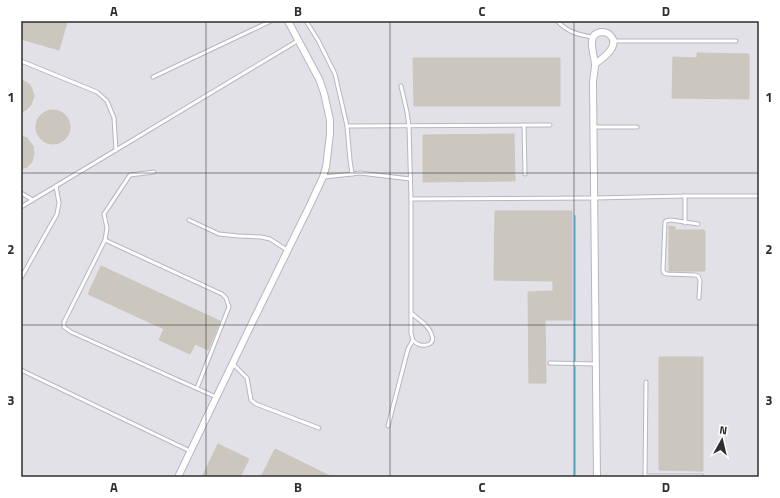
<svg xmlns="http://www.w3.org/2000/svg" width="780" height="498" viewBox="0 0 780 498" font-family="'Titillium Web',sans-serif">
	<style>
		.industrial { fill: #e3e1e8 }
		.lines { fill: none; stroke-linecap: round; stroke-linejoin: round }
		.stream { stroke: #75cff0; stroke-width: 2 }
		.building { fill: #cbc7bf; stroke: #cbc5ba }
		.lane-casing { stroke: #b4b7c1; stroke-width: 5 }
		.street-casing { stroke: #b4b7c1; stroke-width: 8 }
		.lane { stroke: #fff; stroke-width: 3 }
		.street { stroke: #fff; stroke-width: 6 }
		.grid { fill: none; stroke: #2e2e2e; stroke-width: 1; stroke-opacity: 0.55 }
		.neatline { fill: none; stroke: #2e2e2e; stroke-width: 1.5 }
		.grid-label { font-size: 13px; text-anchor: middle; font-weight: bold; fill: #2e2e2e }
	</style>
	<rect width="100%" height="100%" fill="#efe9e1"/>
	<rect class="industrial" x="21" y="21" width="738" height="456"/>
	<g class="lines">
		<polyline class="stream" points="575,216 575,477"/>
	</g>
	<g class="building">
		<polygon points="21,21 63,21 67,22 59,50 21,39"/>
		<polygon points="697,53 749,54 749,99 672,98 673,57 697,58"/>
		<polygon points="413,58 560,58 560,106 414,106"/>
		<polygon points="21,80 26,82 30,85 32,89 34,96 31,105 26,110 21,112"/>
		<circle cx="53" cy="127" r="17"/>
		<polygon points="514,134 515,181 423,182 423,135"/>
		<polygon points="21,136 27,138 33,146 34,153 32,162 27,167 21,169"/>
		<polygon points="495,211 572,211 572,320 545,320 546,383 529,383 528,292 553,291 553,281 494,280"/>
		<polygon points="669,226 675,227 675,230 704,230 704,231 705,231 705,271 669,271"/>
		<polygon points="101,266 220,321 208,350 195,344 190,354 159,340 164,329 88,294"/>
		<polygon points="659,357 703,357 703,471 659,470"/>
		<polygon points="218,444 249,459 240,477 202,477"/>
		<polygon points="275,449 332,477 261,477"/>
	</g>
	<g class="lines">
		<defs>
			<g id="lane">
				<polyline points="306,21 318,40 335,74 347,126 350,160 352,174 360,173 410,179"/>
				<path d="M557,21c11,11 21,14 36,16"/>
				<polyline points="614,41 736,41"/>
				<polyline points="21,61 97,92 107,101 114,118 116,150"/>
				<polyline points="153,77 271,21"/>
				<path d="M401,86l6,26 2,14 2,73v135c1,1 1,5 2,6 5,8 23,7 19,-4 -2,-10 -14,-17 -21,-23"/>
				<polyline points="524,125 525,174"/>
				<polyline points="347,126 550,125"/>
				<polyline points="594,127 637,127"/>
				<polyline points="154,172 130,175 104,214 107,228 105,240 64,322 64,327 71,332 216,397"/>
				<polyline points="324,177 352,174"/>
				<polyline points="21,193 33,200"/>
				<polyline points="411,199 595,198 685,196 759,196"/>
				<polyline points="21,207 116,150 299,40"/>
				<polyline points="189,220 219,234 239,236 261,237 270,239 287,250"/>
				<polyline points="685,223 685,196"/>
				<polyline points="698,224 671,220 666,221 665,222 663,270 664,273 667,274 695,275 698,276 700,280 699,298"/>
				<polyline points="105,240 222,294 226,298 229,307 197,388"/>
				<polyline points="21,278 57,214 59,203 56,186"/>
				<polyline points="232,363 247,378 251,400 256,404 319,428"/>
				<polyline points="550,363 596,364"/>
				<polyline points="21,370 190,451"/>
				<polyline points="388,426 408,349 413,340"/>
				<polyline points="645,476 702,476"/>
				<polyline points="645,477 646,382"/>
			</g>
			<g id="street">
				<path d="M595,64c8,-6 26,-18 15,-29 -2,-2 -6,-3 -9,-3 -16,2 -6,24 -6,33 0,6 -2,12 -2,19l4,393"/>
				<polyline points="178,477 253,321 310,205 323,177 326,167 330,134 330,120 324,93 319,79 288,21"/>
			</g>
		</defs>
		<use href="#lane" class="lane-casing"/>
		<use href="#street" class="street-casing"/>
		<use href="#lane" class="lane"/>
		<use href="#street" class="street"/>
	</g>
	<path class="grid" d="M206,21v456M390,21v456M574,21v456M21,173h738M21,325h738"/>
	<rect width="780" height="498" fill="none" stroke="#ffffff" stroke-width="44"/>
	<g transform="translate(722 440) rotate(8)" stroke="#ffffff" stroke-width="3" paint-order="stroke">
	<path d="M0-3L7 15L0 10L-7 15Z" fill="#2e2e2e"/>
	<text y="-6" font-size="11" font-weight="bold" text-anchor="middle" fill="#2e2e2e">N</text>
	</g>
	<rect x="22" y="22" width="736" height="454" class="neatline"/>
	<g class="grid-label">
		<text x="114" y="16">A</text>
		<text x="298" y="16">B</text>
		<text x="482" y="16">C</text>
		<text x="666" y="16">D</text>
		<text x="11" y="102">1</text>
		<text x="769" y="102">1</text>
		<text x="11" y="254">2</text>
		<text x="769" y="254">2</text>
		<text x="11" y="405">3</text>
		<text x="769" y="405">3</text>
		<text x="114" y="492">A</text>
		<text x="298" y="492">B</text>
		<text x="482" y="492">C</text>
		<text x="666" y="492">D</text>
	</g>
</svg>
